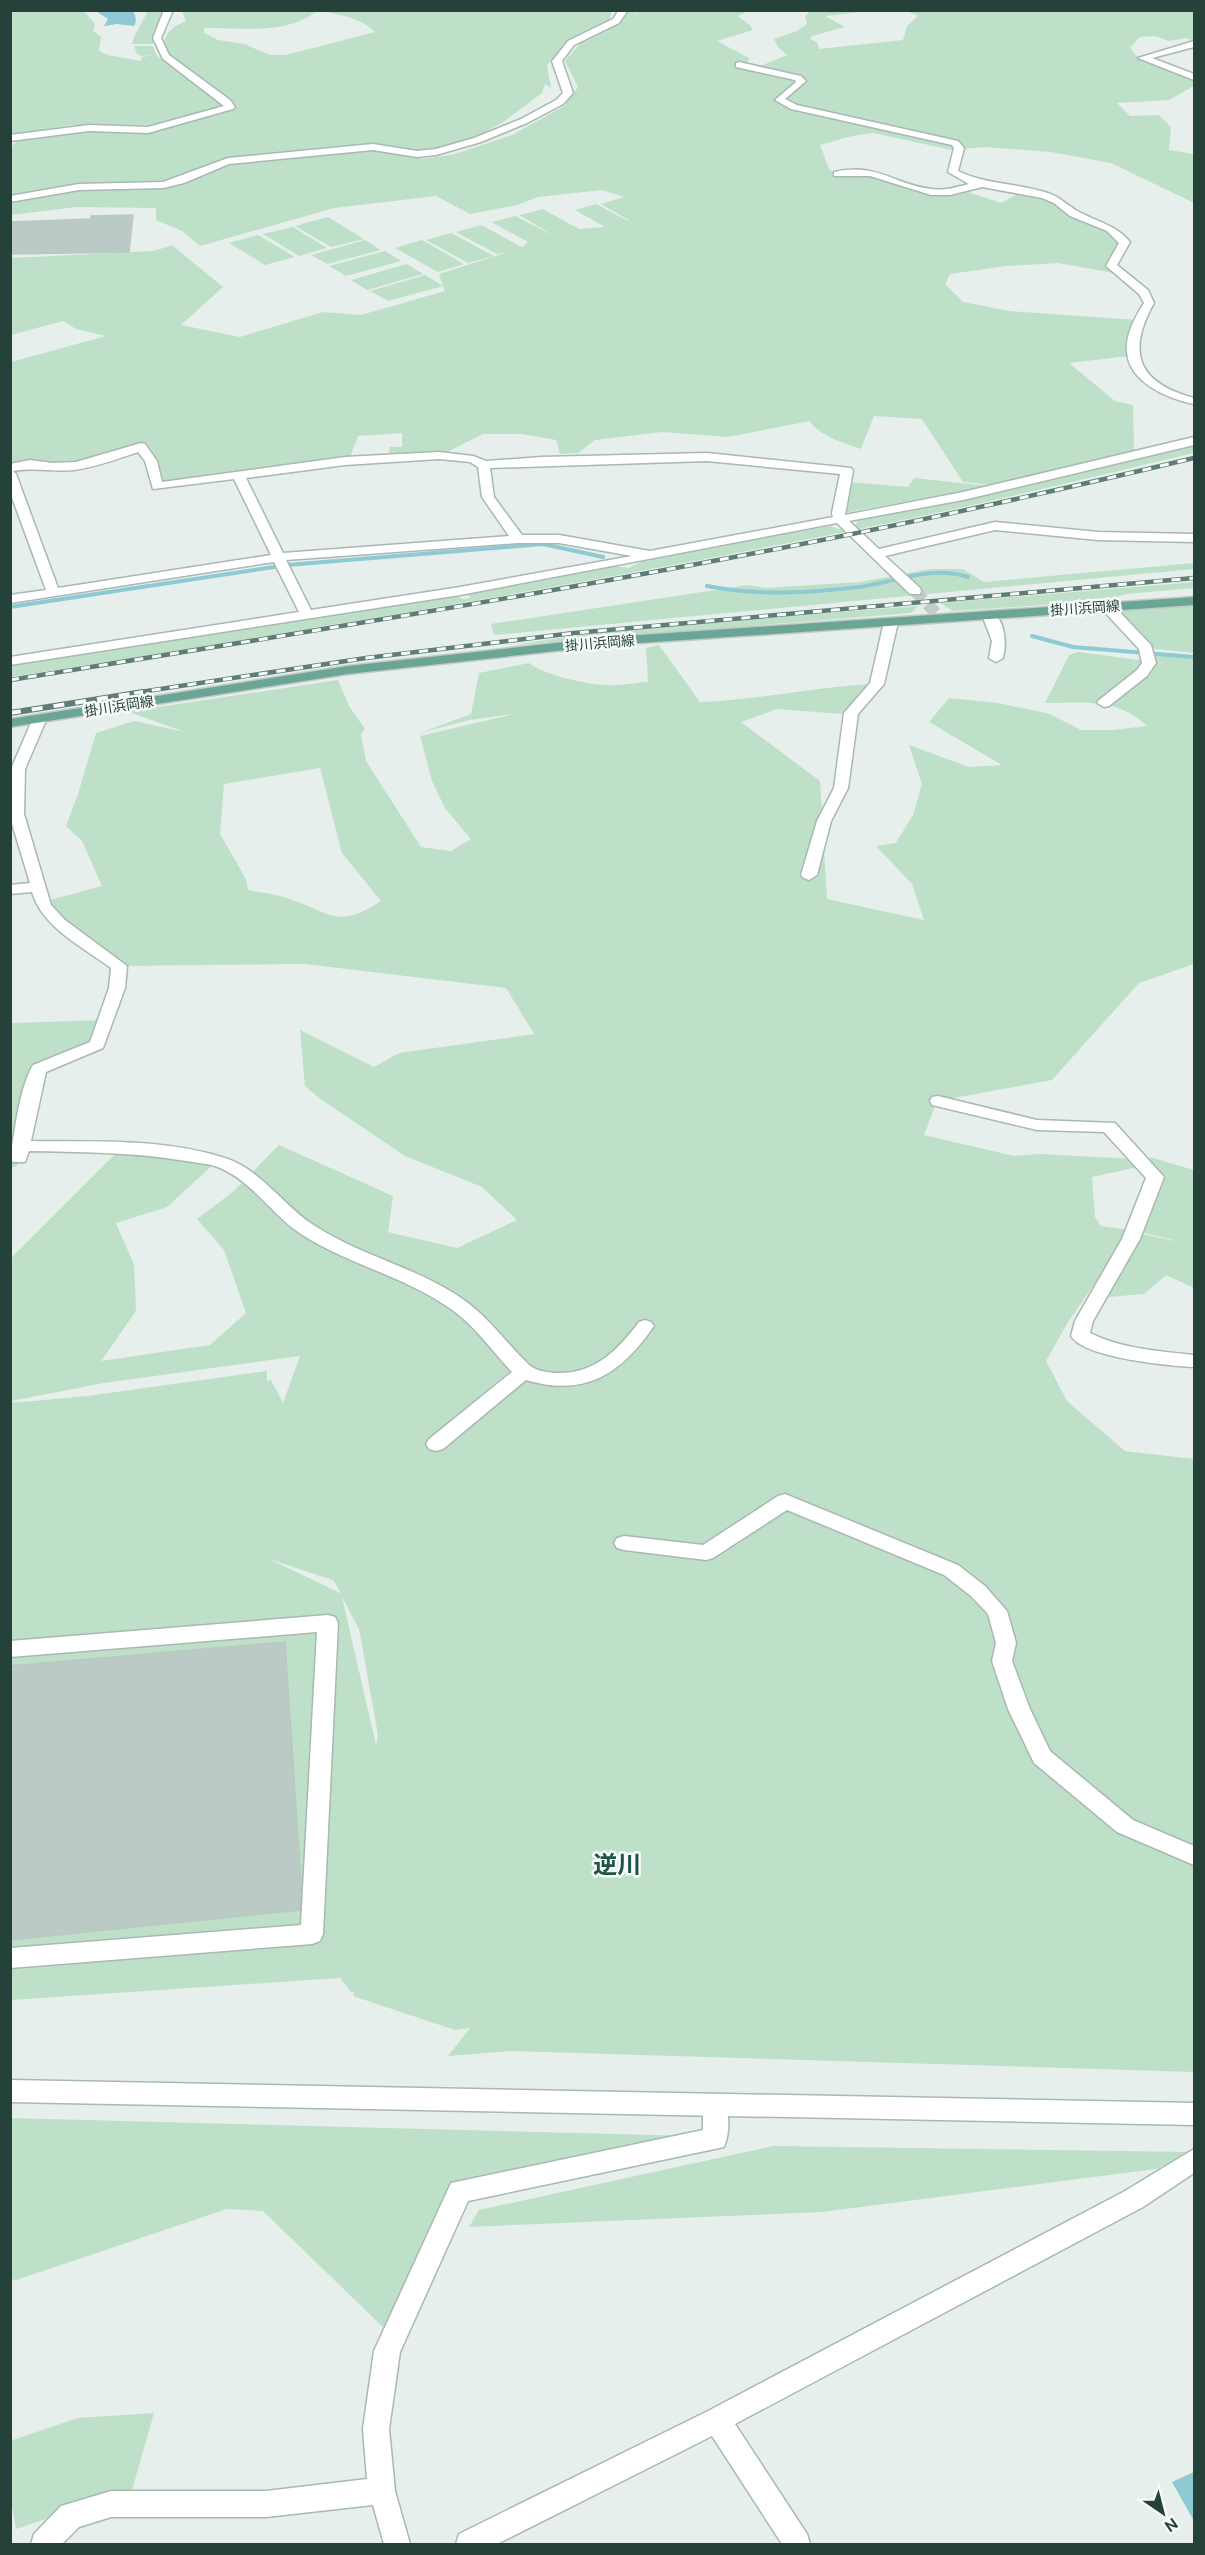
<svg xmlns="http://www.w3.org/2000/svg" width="1205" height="2555" viewBox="0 0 1205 2555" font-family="Ubuntu,'Noto Sans JP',sans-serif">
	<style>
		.green { fill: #bfe0c8; fill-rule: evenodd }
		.water { fill: #8ec9d4 }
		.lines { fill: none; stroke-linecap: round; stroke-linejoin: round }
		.stream { stroke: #8ec9d4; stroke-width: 4 }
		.building { fill: #bbcac4; stroke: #b8c9c2; stroke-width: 1.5 }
		.minor-tunnel { stroke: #bfccc8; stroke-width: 12; stroke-dasharray: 12 6; stroke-linecap: butt }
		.minor-casing { stroke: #a8b8b2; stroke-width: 3 }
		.tertiary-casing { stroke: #a8b8b2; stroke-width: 3 }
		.primary-casing { stroke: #c2cac8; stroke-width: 3 }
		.minor { fill: #fff; fill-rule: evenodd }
		.tertiary { fill: #fff; fill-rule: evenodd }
		.primary { fill: #6aa596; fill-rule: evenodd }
		.rail-far1-casing { stroke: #5f7d75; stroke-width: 4.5 }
		.rail-casing { stroke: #5f7d75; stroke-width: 6 }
		.rail-far1 { stroke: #f7fbf9; stroke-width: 3; stroke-dasharray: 9; stroke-linecap: butt }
		.rail { stroke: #f7fbf9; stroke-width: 4; stroke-dasharray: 11; stroke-linecap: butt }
		.labels { text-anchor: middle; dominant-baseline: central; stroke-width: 5; stroke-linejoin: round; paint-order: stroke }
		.far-street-label { font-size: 14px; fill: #24423a; stroke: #f7fbf9 }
		.near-quarter-label { font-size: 24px; font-weight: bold; fill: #1f5548; stroke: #f7fbf9 }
	</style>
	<rect width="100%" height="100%" fill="#e6efeb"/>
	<g class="green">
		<path d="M612,10l-3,12 -35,15 -27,28 4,23 -6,-4 -3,9 -40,30 -16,8 1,2 -24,9 -49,12 9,5 32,-5 57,-19 52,-29 14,-19 -13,-26 14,-16 2,-8 29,-13 12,-13h15l-1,4 4,-5 108,1 -10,5 12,9 3,5 -36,11 32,17 -2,5 8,5 32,-13 -9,-8 -4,-8 23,-8 10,-7 -2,-7 4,-5 5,-1h55l-44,5 20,11 -33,9 -2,3 7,3 2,7 84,-9 4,-14 11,-10 -12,-5h288v30l-8,-3 -17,3 -14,-5 -15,1 -10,11 8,10 56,22v6l-25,14 -52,3 13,13 29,-1 12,12 -2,23 25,4v49l-83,-40 -60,-11 -65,-5 -34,3 -79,-17 -21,3 -32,9 9,24 10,8 34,-4 65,20 23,-3 41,13c8,-5 16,-11 26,-11 12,1 71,29 83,37 5,3 9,8 14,13l-14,24 3,7 -56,-10 -52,3 -56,8 -5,10 18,18 46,9 128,9 -8,36 -60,7 46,38 18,4 1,46 -142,34 -29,-3 -41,-63 -48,-3 -13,33c-17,-6 -42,-13 -51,-28l-82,16 -66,-5 -67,8 -17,13 -18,1 -4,-14 -34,-6h-39l-38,19 -57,3 2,-9h12v-14l-44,3 -8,21 -187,25 -19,-37 -47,12 -86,17v-112l95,-26 -30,-7 -13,-8 -52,14v-77l143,-7 18,-6 51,42 -42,38 59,12 83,-25 38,3 84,-24 -2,-5 -55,15 -18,-10 55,-16 18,11 -4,-12 69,-22 -11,2 -41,-22 25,-7 41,22 6,-5 -37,-20 24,-6 39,20 -35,-21 24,-6 36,20 26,-2 -30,-17 21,-6 32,17h2l-29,-17 23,-7 -22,-7 -64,7 -21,8 -47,9 -34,-18 -102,12 -134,38 -18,-15 -26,-11v-12l-80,-1 -65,8v-68l7,-7 67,-10h39l29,3 81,-25c-13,-12 -74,-48 -69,-69 3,-10 13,-14 21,-18l-4,-10h135c-32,25 -76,16 -113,17v5l14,7 26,4 26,11h16l89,-23c-13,-14 -39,-19 -58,-21z"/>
		<polygon points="11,11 84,11 95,24 93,31 101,37 99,51 108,55 141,61 142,57 154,55 142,56 137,54 134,46 153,46 156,55 224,106 157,125 72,125 11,135"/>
		<path d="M148,11h22c-7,9 -17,21 -17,33h-21l2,-7z"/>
		<polygon points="328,217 364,239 331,247 295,226"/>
		<polygon points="293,227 327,248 299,256 263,234"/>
		<polygon points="451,233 494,256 468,263 426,240"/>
		<polygon points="258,235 295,257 265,265 229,243"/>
		<polygon points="365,240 381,250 327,264 311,255"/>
		<polygon points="422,240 464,264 438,272 395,248"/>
		<polygon points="385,251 401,261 346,276 329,266"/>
		<polygon points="407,264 423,274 367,290 351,280"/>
		<path d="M1194,443v10c-110,26 -219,53 -330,75 -283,57 -568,104 -853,149v-12l444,-70 8,4 7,-1 -2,-5 148,-27 13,2 17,-9 184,-33 9,3 16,-3 3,-6 84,-15z"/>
		<polygon points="914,478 989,486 844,513 848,482 908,487"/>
		<polygon points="1194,563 1194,569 494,635 491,624 748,585 765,588 860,582 931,569 963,569 984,582"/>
		<polygon points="1194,582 1194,588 1127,594 1102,601 953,611 940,603"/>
		<polygon points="1194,605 1194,653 1155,649 1144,646 1116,610"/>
		<path d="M918,606l-7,7 -396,32c133,-23 269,-28 403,-39z"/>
		<path d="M659,645l41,57c60,-2 118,-16 177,-18l-35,30 -65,-5 -36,13 79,59 7,118 97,21 -12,-36 -36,-38 20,-3 17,-28 9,-31 -13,-39 60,22 33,-2 -73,-43 20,-24 49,5 52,11 31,16h32l34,-4c-31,-29 -63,-23 -102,-23l24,-48 9,-3 84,11 -10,-3 -1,-6 43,3v307l-55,19 -87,97 -115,21 -13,34 90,21 27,-2 93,5 4,8 -46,10 3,40 6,9 29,4 -7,13 -55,79 -22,39 21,40 58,50 69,8v613l-684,-21 -62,5 22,-28 -15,2 -102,-34 1,-4h-3l-11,-14 -329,22v-597l76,-7 180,-25v10l4,-1 12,23 17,-47 -196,27 -93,18 -1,-134 3,-2 -2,-7 111,-111 94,15 -49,45 -51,16 18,42 2,46 -35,50 109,-16 36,-32 -22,-63 -27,-31 37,-28 45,-46 114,51 -5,36 69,16 60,-28 -35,-33 -77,-31 -86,-58 -14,-12 -5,-56 74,37 25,-14 135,-19 -28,-46 -201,-24 -186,2 -76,-64 59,-16 -20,-45 -16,-15 12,-32 18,-61 38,-12 51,11 -53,-19v-2l206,-31 11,26 16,23 -4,5 5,27 55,86 30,4 20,-12 -26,-31 -13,-27 -12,-45 94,-22 -45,6 -49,13 51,-19 8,-41 50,-10c12,11 59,22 77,22 13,1 28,-2 42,-3l-2,-34zM320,768l22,85 39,48c-44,28 -48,13 -91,-2 -13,-5 -28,-6 -42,-9l-2,-11 -26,-45 4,-50zM269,1559l64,21 8,13h-1zM342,1597l17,32 19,106 -2,10z"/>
		<polygon points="106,1020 97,1045 39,1069 17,1166 11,1168 11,1023"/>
		<polygon points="1149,1157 1194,1170 1194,1288 1166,1275 1144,1294 1109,1297 1123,1254 1136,1233 1186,1243 1135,1231 1155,1177"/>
		<polygon points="11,2118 692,2136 453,2188 388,2332 263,2211 227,2209 16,2280 11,2279"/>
		<polygon points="773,2146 1192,2152 1156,2169 822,2212 469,2227 479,2210"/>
		<polygon points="154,2413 132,2490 16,2529 11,2500 10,2441 78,2418"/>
	</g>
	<g class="water">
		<path d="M96,11h37c3,6 4,9 1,15l-17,-2 -13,2 4,-7z"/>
		<polygon points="1194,2472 1194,2521 1172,2482"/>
	</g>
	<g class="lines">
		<g class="stream">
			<path d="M707,586c51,10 101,7 152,1 36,-5 73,-22 109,-10"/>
			<polyline points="10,607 287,565 543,544 603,557"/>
			<polyline points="1032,636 1073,647 1194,657"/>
		</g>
	</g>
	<g class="building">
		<polygon points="133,215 129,252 10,254 10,222 91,219 91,216"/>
		<polygon points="285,1642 301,1882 300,1910 10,1940 10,1666"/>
	</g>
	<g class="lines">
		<polyline class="minor-tunnel" points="915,591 936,613"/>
		<defs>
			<g id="minor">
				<polygon points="164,10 173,10 161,38 169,55 230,100 235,107 233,109 148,133 89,131 10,141 10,135 89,125 148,127 224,106 163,59 153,38"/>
				<polygon points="619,10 628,10 619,23 574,45 562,61 573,93 563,104 527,123 481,142 436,155 417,157 373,150 229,164 184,183 163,188 79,190 10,202 10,196 79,184 163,182 228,158 373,144 417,151 436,149 474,138 521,119 556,100 563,93 552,61 554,59 568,41 613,19"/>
				<polygon points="1194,41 1194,47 1152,58 1194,74 1194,80 1138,58"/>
				<path d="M739,62l62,14 5,5 -21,18 12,6 161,36 6,7 -6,23c29,14 60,12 90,22 12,4 20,13 31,19 19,10 37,13 51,30l-13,23 31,25 6,13c-28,50 -16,80 40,95v6c-25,-5 -65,-21 -67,-52 -2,-16 8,-35 17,-49l-5,-9 -33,-28 13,-23 -12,-12 -37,-15 -16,-13 -12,-5 -60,-11 -32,8h-19l-61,-19h-36v-4c44,-10 60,13 98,17 12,2 25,-2 37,-5l-21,-12 6,-24 -2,-3 -161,-36 -16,-9 21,-18 -1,-2 -59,-13v-4z"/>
				<path d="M1194,437v8l-231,55 -114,21 30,28 116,-27 103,10 96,2v8l-96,-2 -103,-10 -110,26 35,32 1,3 -1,3h-10l-73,-71 -377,72 -450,70v-8l289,-45 -25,-50 -264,41v-8l36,-5 -36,-98v-28l20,-4 22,3 24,-1 65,-19 4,1 12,17 5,21 183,-25 94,-5 34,4 13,5 56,-4 165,-4 144,15 2,3 -8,44 118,-23zM138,452l7,9 8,28 81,-10 37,76 -213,33 -42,-114 -3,-3c21,-4 40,1 61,-1 22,-3 44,-11 64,-18zM439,459l31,3 8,5 4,30 27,39 -226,17 -37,-75 99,-13zM707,461l133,13 -8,39 1,4 -183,34 -91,-16h-37l-28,-38 -4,-29zM518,543h41l73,13 -172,31 -149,23 -25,-50z"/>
				<polygon points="1107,603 1112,604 1151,645 1156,663 1147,676 1109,706 1104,707 1097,703 1099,700 1137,670 1142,663 1139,649 1100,607"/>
				<path d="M989,611c16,5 18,33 14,47l-7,4 -7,-4 3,-17 -10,-26z"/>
				<polygon points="891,618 898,622 884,684 858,714 848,788 831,821 817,875 809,880 804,878 801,875 817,821 834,788 844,713 870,683 884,622"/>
				<path d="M40,714l7,4 -22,51 -1,45 27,91 14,15 62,46 -2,22 -22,60 -57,24 -15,69c64,1 132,-3 194,17 37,12 58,48 90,68 46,30 101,41 146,72 27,18 45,45 68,67 8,6 16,7 26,8 39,2 62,-22 84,-51l6,-2 6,2 3,4 -3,4c-32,46 -69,67 -125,50l-83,69 -7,2 -7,-2 -3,-5 3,-5 83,-67c-21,-22 -38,-48 -64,-65 -45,-31 -101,-43 -147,-73 -30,-20 -51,-56 -86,-68 -11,-3 -24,-4 -36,-6 -50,-8 -100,-8 -150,-9l-4,11h-12l-3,-4c5,-26 9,-70 23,-93l57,-23 19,-54 2,-20c-28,-21 -69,-41 -79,-76l-22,2v-9l20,-2 -20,-66v-34l1,-14 22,-51z"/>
				<path d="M938,1096l99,24 78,3 49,54 -24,62 -47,82 -3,12c33,16 68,18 104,22v12c-24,-1 -110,-9 -123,-31l4,-15 47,-82 24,-61 -42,-46 -67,-2 -105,-25 -2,-4 2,-4z"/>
				<polygon points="785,1494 958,1565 985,1586 1007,1611 1016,1643 1012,1661 1030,1709 1050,1751 1133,1820 1194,1846 1194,1865 1117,1832 1034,1763 1008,1709 992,1661 996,1643 988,1614 971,1596 944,1575 787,1510 713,1558 706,1560 624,1550 617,1548 614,1543 617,1538 624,1536 703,1545 778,1496"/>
				<path d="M715,2094l8,3c7,14 7,36 1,50l-256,54 -68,151 -11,77 6,62 15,53h-26l-11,-39 -107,12h-155l-32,10 -17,17h-31l3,-10 27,-28 50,-15h155l101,-12 -4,-50 11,-78 77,-168 252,-53v-25l4,-8z"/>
				<polygon points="1194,2149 1194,2173 1143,2207 735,2424 807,2534 810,2544 782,2544 712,2436 497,2544 456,2544 459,2534 708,2411 1125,2191"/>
			</g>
			<g id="tertiary">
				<polygon points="328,1615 335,1617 338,1623 323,1934 320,1941 312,1944 10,1968 10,1948 301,1925 317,1632 10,1657 10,1641"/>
				<polygon points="10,2080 1194,2103 1194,2125 10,2102"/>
			</g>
			<polygon id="primary" points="1194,597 1194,605 611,645 348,674 10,727 10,719 348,666 611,637"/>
		</defs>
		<use href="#minor" class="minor-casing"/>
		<use href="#tertiary" class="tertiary-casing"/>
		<use href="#primary" class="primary-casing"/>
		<use href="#minor" class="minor"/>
		<use href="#tertiary" class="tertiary"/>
		<use href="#primary" class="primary"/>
		<defs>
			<g id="rail-far1">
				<path d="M10,680c247,-40 494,-79 740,-126 149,-28 297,-61 444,-96"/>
				<polyline points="134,693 366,658 574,633 1194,578"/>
			</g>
			<polyline id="rail" points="10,713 143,692"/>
		</defs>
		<use href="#rail-far1" class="rail-far1-casing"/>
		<use href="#rail" class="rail-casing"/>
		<use href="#rail-far1" class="rail-far1"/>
		<use href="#rail" class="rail"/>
	</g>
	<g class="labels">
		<g class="far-street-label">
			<text transform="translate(1085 608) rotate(-4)">掛川浜岡線</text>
			<text transform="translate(600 643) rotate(-5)">掛川浜岡線</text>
			<text transform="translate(119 706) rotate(-9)">掛川浜岡線</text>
		</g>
		<g class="near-quarter-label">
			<text x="617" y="1864">逆川</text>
		</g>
	</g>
	<rect width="1205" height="2555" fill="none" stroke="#24423a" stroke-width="24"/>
	<g transform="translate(1163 2513) rotate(145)" stroke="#f7fbf9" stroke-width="4.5" paint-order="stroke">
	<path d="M0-4.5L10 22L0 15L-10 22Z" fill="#24423a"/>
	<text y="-9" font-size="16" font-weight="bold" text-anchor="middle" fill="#24423a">N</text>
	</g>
</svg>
